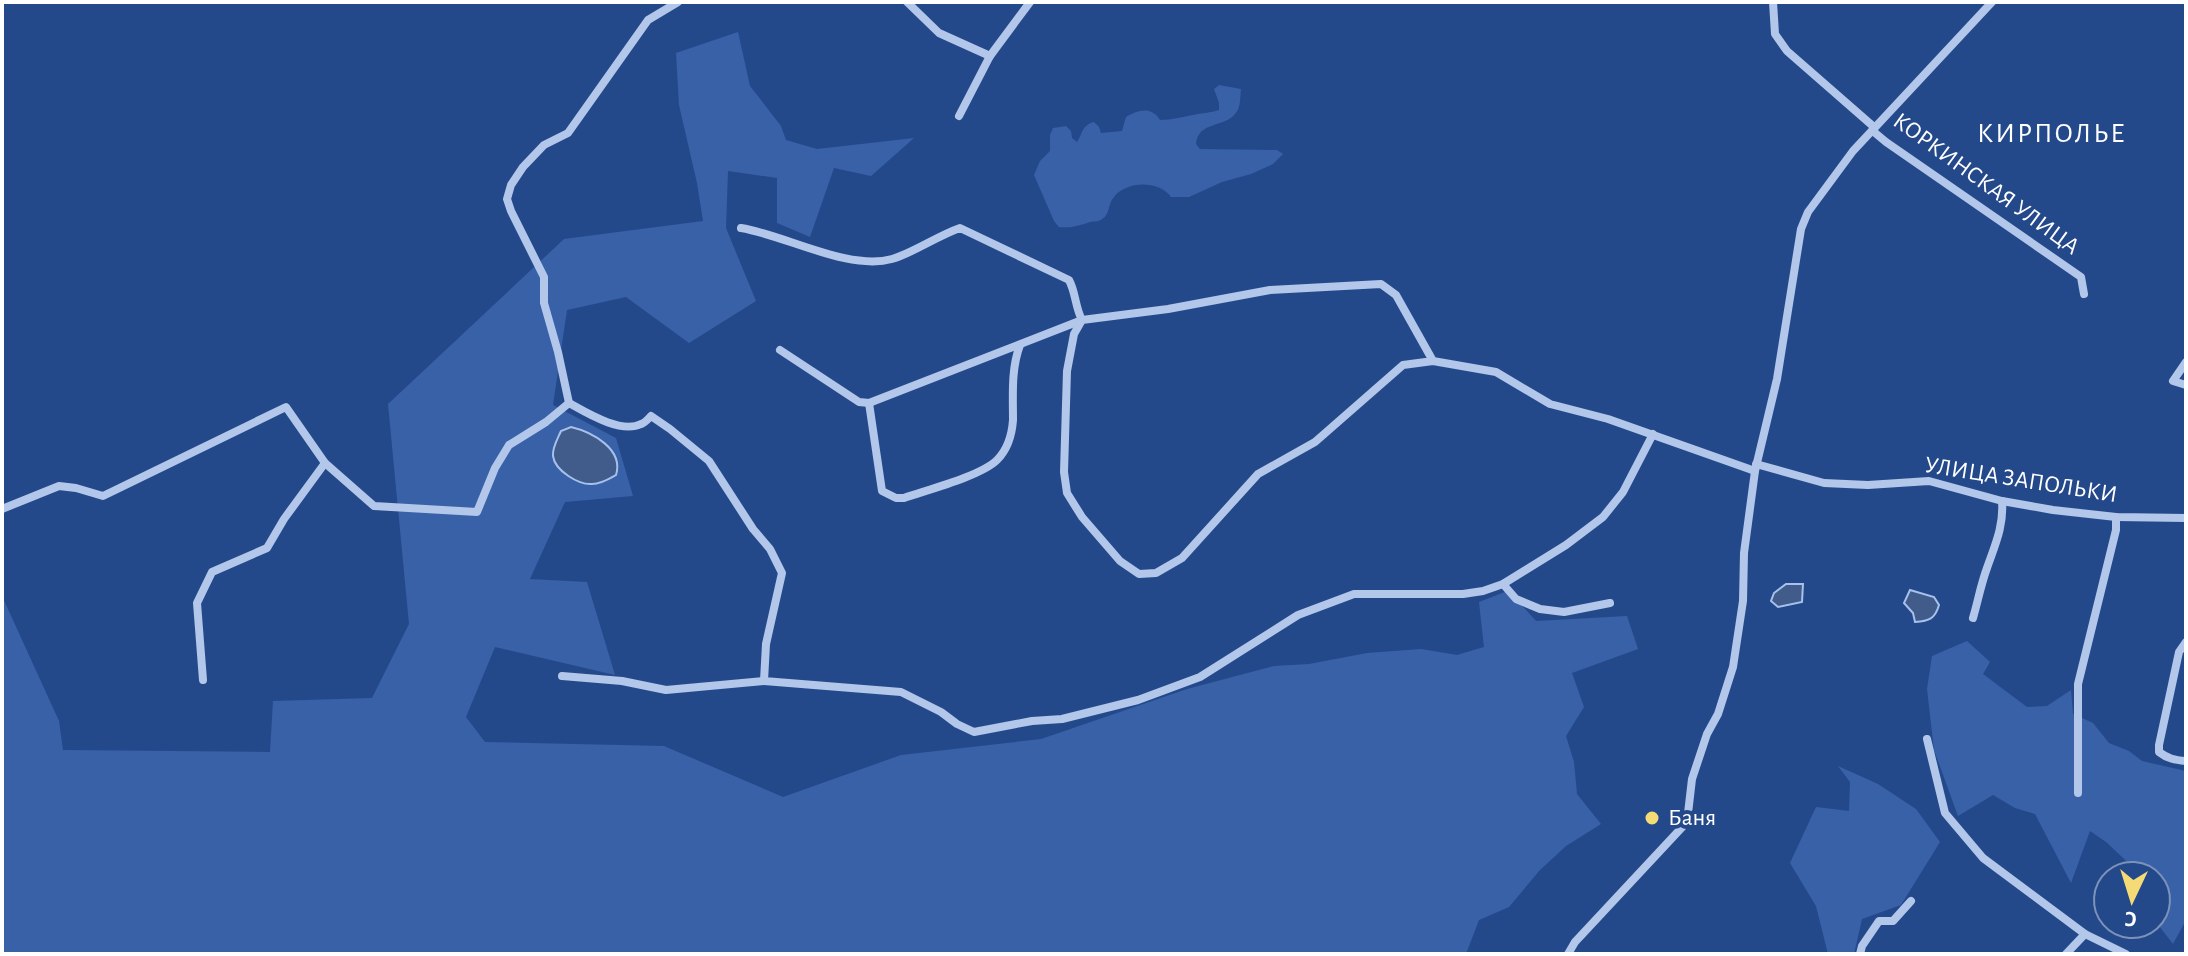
<svg xmlns="http://www.w3.org/2000/svg" width="2188" height="956" viewBox="0 0 2188 956" font-family="'Alegreya Sans',sans-serif">
	<style>
		.green { fill: #3861a8 }
		.water { fill: #415b8b; stroke: #a6c1eb; stroke-width: 2 }
		.lines { fill: none; stroke-linecap: round; stroke-linejoin: round }
		.street { stroke: #b2c7ea; stroke-width: 8 }
		.poi-dot { fill: #f5db75; stroke: #24498b; stroke-width: 3 }
		.labels { text-anchor: middle; dominant-baseline: central; stroke-width: 8; stroke-linejoin: round; paint-order: stroke }
		.street-label { font-size: 24px; fill: #fff; stroke: #24498b }
		.poi-label { font-size: 24px; fill: #fff; stroke: #24498b; text-anchor: start }
		.quarter-label { font-size: 28px; letter-spacing: 2px; fill: #fff; stroke: #24498b }
	</style>
	<rect width="100%" height="100%" fill="#24498b"/>
	<g class="green">
		<polygon points="738,32 750,86 781,126 786,140 817,149 914,138 871,176 834,168 810,237 777,223 777,178 728,171 726,228 756,301 689,343 626,297 567,310 553,405 616,438 633,496 565,502 530,579 587,582 615,675 495,647 466,717 485,742 664,746 783,797 901,755 1041,739 1187,689 1274,666 1309,664 1367,653 1421,649 1457,655 1484,647 1479,602 1510,590 1516,599 1536,621 1627,616 1638,649 1572,673 1584,707 1566,736 1574,762 1577,794 1601,824 1566,846 1540,870 1509,907 1479,920 1466,954 2,954 2,596 59,721 63,750 270,752 273,701 372,698 409,624 388,404 564,239 703,221 697,183 679,105 676,53"/>
		<path d="M1219,85l22,4c-1,8 0,19 -6,25 -11,14 -37,7 -39,30l4,5 77,1 6,4 -10,10 -22,10 -29,8 -33,15h-18c-12,-17 -45,-16 -57,0 -6,6 -4,18 -12,22 -3,3 -8,2 -12,3 -12,4 -18,6 -31,5l-5,-6 -20,-46 6,-14 10,-10v-16l3,-7 13,-2 5,5 1,7 5,4c6,-9 5,-17 17,-20l5,5 2,6 21,-2 4,-14c13,-7 25,-11 34,3 12,0 21,-3 33,-5 9,-2 17,-2 26,-5v-7l-5,-14z"/>
		<polygon points="1967,641 1990,662 1983,674 2027,707 2047,706 2071,690 2073,714 2093,723 2109,743 2129,751 2142,761 2186,771 2186,920 2173,944 2156,922 2156,876 2138,876 2137,871 2106,842 2090,831 2071,883 2035,814 2015,808 1993,795 1958,816 1934,750 1927,689 1932,656"/>
		<polygon points="1838,766 1878,784 1916,809 1940,842 1901,905 1862,919 1854,954 1828,954 1816,906 1790,863 1816,807 1849,811 1850,782"/>
	</g>
	<g class="water">
		<path d="M571,427c21,5 53,22 45,48 -7,4 -15,9 -24,9 -13,1 -37,-13 -39,-28 -1,-8 5,-18 8,-25z"/>
		<polygon points="1786,584 1803,584 1802,602 1778,607 1771,601 1774,593"/>
		<path d="M1910,590l24,7 5,8c-4,14 -10,16 -24,17l-2,-9 -9,-10z"/>
	</g>
	<g class="lines">
		<g class="street">
			<polyline points="907,2 939,33 990,56"/>
			<polyline points="1773,2 1775,34 1787,51 1874,127 1874,132 1886,142 2081,277 2084,294"/>
			<polyline points="959,116 990,56 1030,2"/>
			<path d="M741,228c44,7 107,43 151,31 21,-6 45,-23 68,-31l109,52c7,13 6,27 13,40l-213,83 -10,-1 -79,-52"/>
			<polyline points="1433,361 1396,295 1381,284 1270,290 1168,309 1082,320 1074,334 1067,371 1064,472 1067,493 1082,517 1120,561 1139,574 1156,573 1182,558 1258,474 1315,442 1403,365 1433,361 1496,372 1550,404 1608,419 1755,471"/>
			<polyline points="2186,362 2173,381 2186,385"/>
			<path d="M569,403c18,10 52,31 72,21 4,-1 7,-5 10,-8l19,13 39,32 44,68 17,20 12,24 -16,71 -2,37 137,11 40,20 16,12 17,8 58,-11 30,-2 76,-19 62,-23 98,-62 56,-21h109l20,-3 20,-7 63,-39 37,-28 20,-25 30,-58"/>
			<polyline points="569,403 558,352 544,303 544,277 511,211 507,199 511,185 523,167 544,145 568,133 648,20 678,2"/>
			<path d="M869,403l13,88 14,7h8c23,-8 77,-22 93,-38 11,-11 15,-26 16,-40 0,-26 -2,-51 7,-75"/>
			<polyline points="1756,464 1824,483 1868,485 1929,481 2002,501 2053,510 2116,517 2186,518"/>
			<polyline points="2,509 59,486 76,488 103,496 286,407 325,463 374,506 477,512 495,468 509,445 546,422 569,403"/>
			<polyline points="1503,584 1516,599 1540,609 1564,612 1610,603"/>
			<path d="M1973,618c5,-17 8,-34 14,-50 8,-23 17,-42 15,-67"/>
			<path d="M2186,642l-7,10 -20,93v7c9,7 16,8 27,9"/>
			<polyline points="562,676 622,681 666,690 764,681"/>
			<polyline points="203,680 197,603 212,572 267,548 284,519 325,463"/>
			<polyline points="1927,739 1945,813 1983,858 2085,934 2066,954"/>
			<polyline points="2078,793 2078,684 2116,530 2116,517"/>
			<polyline points="2085,934 2126,954"/>
			<polyline points="1568,954 1575,942 1687,822 1692,779 1707,734 1718,714 1733,667 1743,601 1744,553 1755,471 1777,379 1801,229 1808,212 1853,151 1992,2"/>
			<polyline points="1860,954 1862,946 1879,921 1893,921 1911,901"/>
		</g>
	</g>
	<circle class="poi-dot" cx="1652" cy="818" r="8"/>
	<g class="labels">
		<g class="street-label">
			<text transform="translate(1986 184) rotate(36)">КОРКИНСКАЯ УЛИЦА</text>
			<text transform="translate(2021 480) rotate(9)">УЛИЦА ЗАПОЛЬКИ</text>
		</g>
		<g class="poi-label">
			<text x="1668" y="818">Баня</text>
		</g>
		<g class="quarter-label">
			<text x="2052" y="134">КИРПОЛЬЕ</text>
		</g>
	</g>
	<rect width="2188" height="956" fill="none" stroke="#ffffff" stroke-width="8"/>
	<g transform="translate(2132 900) rotate(184)"><circle r="38" fill="#24498b" stroke="#7c92b9" stroke-width="2"/>
	<path d="M0-6L14 30L0 20L-14 30Z" fill="#f5db75"/>
	<text y="-12" font-size="22" font-weight="bold" text-anchor="middle" fill="#ffffff">С</text>
	</g>
</svg>
